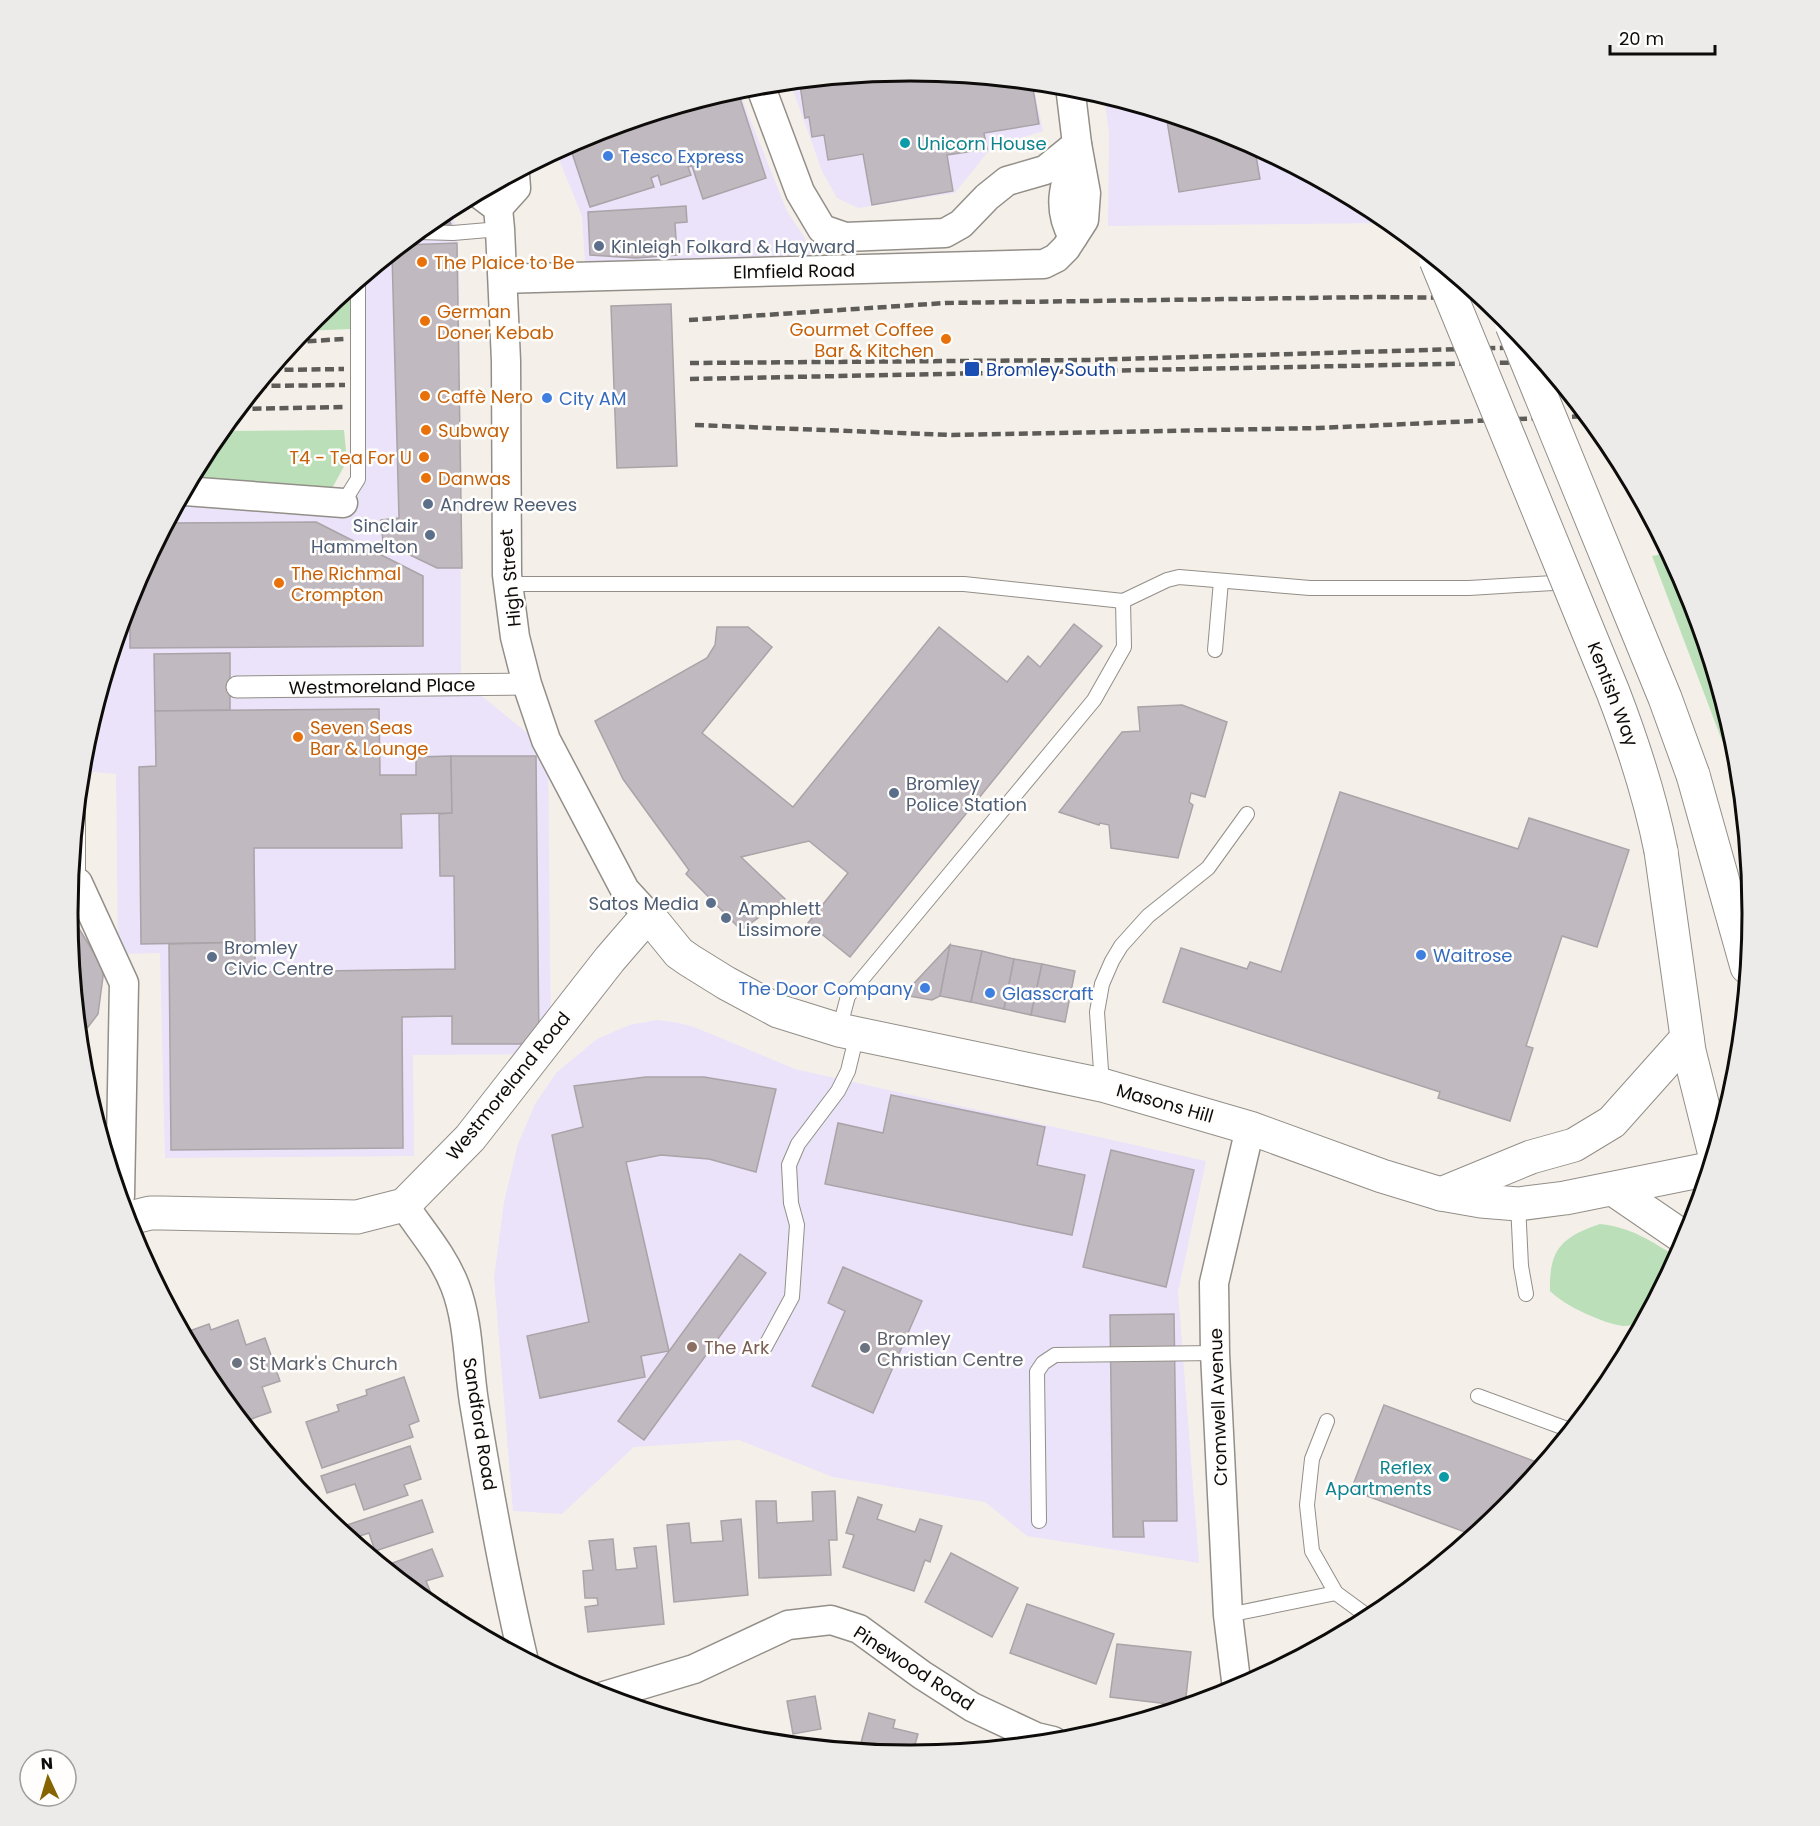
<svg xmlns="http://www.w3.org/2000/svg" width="1820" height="1826" viewBox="0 0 1820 1826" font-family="Poppins,sans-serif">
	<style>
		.commercial { fill: #eae3f9 }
		.green { fill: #bbdfb8 }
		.building { fill: #c0b9bf; stroke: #aaa3a8; stroke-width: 1.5 }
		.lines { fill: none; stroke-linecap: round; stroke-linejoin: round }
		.service-casing { stroke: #938f88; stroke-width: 16 }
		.pedestrian-casing { stroke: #938f88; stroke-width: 23 }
		.minor-casing { stroke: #938f88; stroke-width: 31 }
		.secondary-casing { stroke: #938f88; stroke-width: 35 }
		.primary-casing { stroke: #938f88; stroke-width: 35 }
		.service { stroke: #fff; stroke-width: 14 }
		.pedestrian { stroke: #fff; stroke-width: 21 }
		.minor { stroke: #fff; stroke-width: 28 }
		.secondary { stroke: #fff; stroke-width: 33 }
		.primary { stroke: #fff; stroke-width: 33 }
		.rail { stroke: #5e5c58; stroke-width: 4.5; stroke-dasharray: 9 4.5; stroke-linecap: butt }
		.primary-bridge-casing { stroke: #938f88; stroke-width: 35; stroke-linecap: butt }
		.primary-bridge { stroke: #fff; stroke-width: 33 }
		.culture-dot { fill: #0f9aa8; stroke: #fffefc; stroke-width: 2 }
		.shop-dot { fill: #3f7fe0; stroke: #fffefc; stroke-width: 2 }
		.service-dot { fill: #5c6f8a; stroke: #fffefc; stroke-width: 2 }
		.food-dot { fill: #e8710a; stroke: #fffefc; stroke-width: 2 }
		.transit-dot { fill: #1a4fb4; stroke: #fffefc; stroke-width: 2 }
		.education-dot { fill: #8d6e63; stroke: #fffefc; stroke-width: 2 }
		.worship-dot { fill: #6b7280; stroke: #fffefc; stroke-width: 2 }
		.labels { text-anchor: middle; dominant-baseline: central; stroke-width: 5; stroke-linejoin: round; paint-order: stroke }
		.culture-label { font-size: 18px; fill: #0d838f; stroke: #fffefc; text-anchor: start }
		.shop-label { font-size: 18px; fill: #366cbe; stroke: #fffefc; text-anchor: start }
		.service-label { font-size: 18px; fill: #4e5e75; stroke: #fffefc; text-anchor: start }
		.food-label { font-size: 18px; fill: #c56008; stroke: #fffefc; text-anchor: start }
		.street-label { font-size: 18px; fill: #0e0c0a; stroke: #fffefc }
		.transit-label { font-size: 18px; fill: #164399; stroke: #fffefc; text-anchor: start }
		.worship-label { font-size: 18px; fill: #5b616d; stroke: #fffefc; text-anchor: start }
		.education-label { font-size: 18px; fill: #785e54; stroke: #fffefc; text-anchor: start }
		.rim { fill: none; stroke: #0e0c0a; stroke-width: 3 }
	</style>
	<rect width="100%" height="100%" fill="#f4f0e9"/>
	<g class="commercial">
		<polygon points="910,71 1033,83 1043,131 991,148 955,193 858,208 837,198 822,171 790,82"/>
		<polygon points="738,89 787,211 816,255 585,262 582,216 556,152 588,135"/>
		<polygon points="1104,96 1233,135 1378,213 1391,223 1108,226 1109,133"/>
		<polygon points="447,210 455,223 459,267 461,679 548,750 551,1054 413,1055 414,1156 165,1158 160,953 118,954 116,774 82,771 84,748 132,590 183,495 356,501 350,288"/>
		<polygon points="657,1020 674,1022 694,1027 795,1069 1206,1161 1178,1292 1199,1563 1027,1536 985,1502 833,1477 739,1440 634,1447 562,1514 513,1511 494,1278 504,1202 518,1144 535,1104 556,1073 597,1039 629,1025"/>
	</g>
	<g class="green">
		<polygon points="350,288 351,329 303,331 315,317"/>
		<polygon points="344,430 347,461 330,492 190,482 210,445 221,431"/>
		<polygon points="1668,553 1688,591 1736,749 1740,788 1652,556"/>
		<path d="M1600,1224c33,4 49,16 77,33l-35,65c-6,2 -13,4 -19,4 -21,-3 -58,-20 -73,-35 -1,-41 11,-54 50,-67z"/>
	</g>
	<g class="building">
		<polygon points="910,71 1032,83 1039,124 984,133 987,149 947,155 953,191 872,205 863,154 828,160 824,135 812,137 809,117 805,118 800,85 813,83 812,80"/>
		<polygon points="737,89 766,178 703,199 692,166 688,167 691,175 661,185 658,175 651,178 654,187 590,207 569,144 588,135"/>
		<polygon points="1166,115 1233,135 1259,149 1255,150 1260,179 1179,192"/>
		<polygon points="686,206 687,222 675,223 677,255 636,258 590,255 588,212"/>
		<polygon points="444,211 451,224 427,225 442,212"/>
		<polygon points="457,243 462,568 437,568 383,542 381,520 399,518 392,253 403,245"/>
		<polygon points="671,304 677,466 617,468 611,306"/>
		<polygon points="316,522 423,576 423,646 130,648 130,596 168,523"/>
		<polygon points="1074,624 1102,646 850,957 808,923 848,873 809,841 741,857 785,899 741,930 686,874 689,870 623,779 595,721 707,658 715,645 717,627 748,627 772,647 702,733 793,807 939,627 1007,682 1028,656 1040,667"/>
		<polygon points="230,653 230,710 155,711 154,654"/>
		<polygon points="1182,705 1227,722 1205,797 1191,793 1189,802 1193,805 1178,858 1111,848 1109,825 1100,823 1099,825 1059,812 1122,732 1140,731 1138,707"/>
		<polygon points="379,709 380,775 416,775 416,757 451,756 452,813 401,814 402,848 254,848 255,942 141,944 139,767 156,766 155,711"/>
		<polygon points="451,756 536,756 539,1044 452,1044 452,1016 402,1017 403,1148 171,1150 169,944 255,942 255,972 455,969 454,876 440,876 439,814 452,813"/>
		<polygon points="1340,792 1518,849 1529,818 1629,850 1597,947 1562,936 1526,1046 1533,1048 1510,1121 1438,1098 1440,1092 1163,1002 1181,948 1247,969 1250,962 1281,972"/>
		<polygon points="68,911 104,969 98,1014 88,1027 79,1029"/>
		<polygon points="950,945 940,996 932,1000 903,995"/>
		<polygon points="950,945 982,951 971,1002 940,996"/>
		<polygon points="982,951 1014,959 1004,1009 971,1002"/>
		<polygon points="1014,959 1042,964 1031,1015 1004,1009"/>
		<polygon points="1042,964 1075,971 1065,1022 1031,1015"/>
		<polygon points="646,1077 704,1077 776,1089 756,1172 709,1159 661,1155 626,1162 669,1351 641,1356 645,1377 540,1398 527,1336 589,1322 552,1135 583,1127 574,1086"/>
		<polygon points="891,1095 1045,1127 1037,1165 1085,1175 1072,1235 825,1184 838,1123 883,1133"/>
		<polygon points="1111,1150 1194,1170 1166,1287 1083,1267"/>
		<polygon points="740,1254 766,1273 644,1440 618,1421"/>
		<polygon points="843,1267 922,1301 873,1413 812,1386 845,1311 828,1303"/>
		<polygon points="1174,1314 1177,1521 1143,1521 1144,1537 1113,1537 1110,1315"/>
		<polygon points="238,1320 246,1345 265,1338 280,1381 262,1387 271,1412 243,1422 209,1381 184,1333 209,1324 211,1330"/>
		<polygon points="404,1377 419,1421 409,1425 413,1437 322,1468 306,1422 339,1411 337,1405 367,1395 366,1390"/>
		<polygon points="1384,1405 1542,1464 1505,1509 1473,1535 1351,1490"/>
		<polygon points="410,1446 421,1479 404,1485 408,1495 364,1510 355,1484 327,1493 321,1476"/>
		<polygon points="835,1491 837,1540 829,1540 831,1575 759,1578 756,1501 776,1501 777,1523 813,1521 812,1492"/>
		<polygon points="858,1497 882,1505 877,1519 915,1532 920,1519 942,1526 930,1562 925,1560 914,1591 843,1567 854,1535 846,1533"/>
		<polygon points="422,1500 433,1532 375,1551 369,1533 351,1539 338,1528"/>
		<polygon points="741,1519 748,1595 674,1602 667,1525 689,1523 691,1543 723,1541 721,1521"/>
		<polygon points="613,1539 616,1570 637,1568 634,1548 656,1546 664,1624 588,1632 585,1607 598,1605 597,1598 585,1598 583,1571 593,1570 589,1541"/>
		<polygon points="432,1549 443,1576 426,1581 431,1593 422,1597 384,1566"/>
		<polygon points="951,1553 1018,1588 992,1637 925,1602"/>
		<polygon points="447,1602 453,1619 434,1607"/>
		<polygon points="1027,1604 1114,1634 1096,1684 1010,1653"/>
		<polygon points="1117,1644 1191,1652 1185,1706 1110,1697"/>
		<polygon points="815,1696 821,1729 793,1734 787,1701"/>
		<polygon points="869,1713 895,1720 893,1728 918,1734 912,1755 859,1750"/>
	</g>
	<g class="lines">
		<defs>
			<g id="service">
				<polyline points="418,232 453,233 500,229"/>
				<polyline points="343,503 358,479 358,281"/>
				<polyline points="509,584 964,584 1123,601 1167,580 1179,577 1310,588 1469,588 1553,583"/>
				<polyline points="1215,650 1221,581"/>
				<polyline points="78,808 78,883"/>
				<polyline points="839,1030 848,996 1094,700 1124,647 1123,601"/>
				<polyline points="1102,1085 1097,1012 1102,984 1112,961 1121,946 1148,916 1208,868 1247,814"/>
				<polyline points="1518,1204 1521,1266 1526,1294"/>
				<polyline points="765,1347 792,1297 797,1225 791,1203 789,1165 798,1144 838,1091 848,1071 857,1034"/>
				<polyline points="1478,1396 1570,1430"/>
				<polyline points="1327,1421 1312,1459 1307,1505 1312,1551 1336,1593 1370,1618"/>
				<polyline points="1039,1521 1037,1372 1043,1363 1055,1355 1215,1353"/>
				<polyline points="1228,1615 1336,1593"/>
			</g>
			<polyline id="pedestrian" points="237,687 527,684"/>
			<g id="minor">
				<polyline points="760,85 800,192 822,229 845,237 945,233 961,224 987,197 1007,181 1045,170 1077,144"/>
				<polyline points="478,193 498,208 500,229 506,361 507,575 515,637 527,684 546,740 625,890 648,915"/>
				<polyline points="498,208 516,188 515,174"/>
				<path d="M1073,237c-18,-31 -7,-55 2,-87"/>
				<polyline points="503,279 1044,264 1056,258 1066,248 1084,220 1086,193 1077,144 1070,86"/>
				<polyline points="185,491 343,503"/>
				<polyline points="78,883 124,983 120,1196"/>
				<path d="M404,1205c18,27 39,50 51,81 14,36 13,78 19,116 14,85 29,170 49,255"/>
				<polyline points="1237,1689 1228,1615 1215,1353 1214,1283 1250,1128"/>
				<polyline points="604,1696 694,1669 788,1625 831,1620 859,1629 922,1675 972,1707 1036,1737 1053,1741"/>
			</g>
			<g id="secondary">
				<polyline points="1613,1189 1686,1239"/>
				<polyline points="1441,1194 1531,1157 1574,1145 1612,1122 1687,1038"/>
				<polyline points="126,1219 150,1213 161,1213 357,1217 404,1205 470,1138 610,959 648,915 679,953 689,960 726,983 778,1011 839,1030 1102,1085 1250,1128 1382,1176 1441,1194 1481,1201 1518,1204 1565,1198 1709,1169"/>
			</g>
			<g id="primary">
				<polyline points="1693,775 1747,967"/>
				<polyline points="1661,851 1689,1051 1714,1151"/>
			</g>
		</defs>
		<use href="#service" class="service-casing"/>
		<use href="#pedestrian" class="pedestrian-casing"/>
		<use href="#minor" class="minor-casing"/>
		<use href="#secondary" class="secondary-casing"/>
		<use href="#primary" class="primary-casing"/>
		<use href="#service" class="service"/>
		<use href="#pedestrian" class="pedestrian"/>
		<use href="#minor" class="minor"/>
		<use href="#secondary" class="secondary"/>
		<use href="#primary" class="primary"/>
		<g class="rail">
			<polyline points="689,320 945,303 1374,297 1482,298"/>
			<polyline points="294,342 344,339"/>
			<polyline points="690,363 1087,360 1530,347"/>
			<polyline points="271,370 344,369"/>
			<polyline points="690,379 1543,362"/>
			<polyline points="258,386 345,385"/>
			<polyline points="239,409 345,407"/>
			<polyline points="695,425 952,435 1318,428 1586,416"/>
		</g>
		<defs>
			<g id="primary-bridge">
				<path d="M1436,260l177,432c20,52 37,104 48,159"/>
				<polyline points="1512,325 1665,698 1693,775"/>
			</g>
		</defs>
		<use href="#primary-bridge" class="primary-bridge-casing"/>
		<use href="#primary-bridge" class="primary-bridge"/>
	</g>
	<g class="culture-dot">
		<circle cx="905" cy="143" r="6"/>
		<circle cx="1444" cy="1477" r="6"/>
	</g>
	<g class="shop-dot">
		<circle cx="608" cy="156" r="6"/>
		<circle cx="547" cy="398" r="6"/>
		<circle cx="1421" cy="955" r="6"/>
		<circle cx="925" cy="988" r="6"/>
		<circle cx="990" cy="993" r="6"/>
	</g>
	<g class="service-dot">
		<circle cx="599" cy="246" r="6"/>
		<circle cx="428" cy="504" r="6"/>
		<circle cx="430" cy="535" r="6"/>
		<circle cx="894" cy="793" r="6"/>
		<circle cx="711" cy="903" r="6"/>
		<circle cx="726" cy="918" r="6"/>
		<circle cx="212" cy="957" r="6"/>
	</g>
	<g class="food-dot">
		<circle cx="422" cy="262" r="6"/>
		<circle cx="425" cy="321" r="6"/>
		<circle cx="946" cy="339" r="6"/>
		<circle cx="425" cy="396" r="6"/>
		<circle cx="426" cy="430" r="6"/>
		<circle cx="424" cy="457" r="6"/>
		<circle cx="426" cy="478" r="6"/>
		<circle cx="279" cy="583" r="6"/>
		<circle cx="298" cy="737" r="6"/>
	</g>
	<rect class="transit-dot" x="964" y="361" width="16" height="16" rx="3"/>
	<circle class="education-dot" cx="692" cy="1347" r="6"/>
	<g class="worship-dot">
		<circle cx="865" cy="1348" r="6"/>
		<circle cx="237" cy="1363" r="6"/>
	</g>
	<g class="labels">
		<g class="culture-label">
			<text x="917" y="143">Unicorn House</text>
			<text x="1432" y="1467" text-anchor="end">Reflex<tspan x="1432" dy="21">Apartments</tspan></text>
		</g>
		<g class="shop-label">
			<text x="620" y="156">Tesco Express</text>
			<text x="559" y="398">City AM</text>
			<text x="1433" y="955">Waitrose</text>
			<text x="913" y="988" text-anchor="end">The Door Company</text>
			<text x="1002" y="993">Glasscraft</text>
		</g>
		<g class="service-label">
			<text x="611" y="246">Kinleigh Folkard &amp; Hayward</text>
			<text x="440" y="504">Andrew Reeves</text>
			<text x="418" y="525" text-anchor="end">Sinclair<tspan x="418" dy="21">Hammelton</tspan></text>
			<text x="906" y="783">Bromley<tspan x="906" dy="21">Police Station</tspan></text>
			<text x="699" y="903" text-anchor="end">Satos Media</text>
			<text x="738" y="908">Amphlett<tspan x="738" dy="21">Lissimore</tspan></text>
			<text x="224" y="947">Bromley<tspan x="224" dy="21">Civic Centre</tspan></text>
		</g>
		<g class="food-label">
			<text x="434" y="262">The Plaice to Be</text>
			<text x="437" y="311">German<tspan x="437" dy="21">Doner Kebab</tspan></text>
			<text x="934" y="329" text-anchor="end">Gourmet Coffee<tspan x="934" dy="21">Bar &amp; Kitchen</tspan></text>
			<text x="437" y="396">Caffè Nero</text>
			<text x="438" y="430">Subway</text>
			<text x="412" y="457" text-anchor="end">T4 - Tea For U</text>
			<text x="438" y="478">Danwas</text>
			<text x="291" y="573">The Richmal<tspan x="291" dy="21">Crompton</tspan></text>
			<text x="310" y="727">Seven Seas<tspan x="310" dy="21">Bar &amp; Lounge</tspan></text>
		</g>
		<g class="street-label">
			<text transform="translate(794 271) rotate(-1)">Elmfield Road</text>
			<text transform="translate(510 578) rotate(-95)">High Street</text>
			<text transform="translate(382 686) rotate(-1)">Westmoreland Place</text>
			<text transform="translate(1613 694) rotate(69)">Kentish Way</text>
			<text transform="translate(508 1086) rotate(-51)">Westmoreland Road</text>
			<text transform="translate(1165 1103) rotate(16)">Masons Hill</text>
			<text transform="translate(1218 1407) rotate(-92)">Cromwell Avenue</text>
			<text transform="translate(480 1424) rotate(81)">Sandford Road</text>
			<text transform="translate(914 1668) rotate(33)">Pinewood Road</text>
		</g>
		<g class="transit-label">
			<text x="986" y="369">Bromley South</text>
		</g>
		<g class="worship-label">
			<text x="877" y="1338">Bromley<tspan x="877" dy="21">Christian Centre</tspan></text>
			<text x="249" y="1363">St Mark's Church</text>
		</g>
		<g class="education-label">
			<text x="704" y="1347">The Ark</text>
		</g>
	</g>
	<path d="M0 0H1820V1826H0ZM78 913a832 832 0 1 1 1664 0a832 832 0 1 1-1664 0Z" fill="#ecebe9" fill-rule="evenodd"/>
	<path class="rim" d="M78 913a832 832 0 1 1 1664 0a832 832 0 1 1-1664 0Z"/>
	<g transform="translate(48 1778) rotate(356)"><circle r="28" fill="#fffefc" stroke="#9f9d9b" stroke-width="1.5"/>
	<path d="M0-4.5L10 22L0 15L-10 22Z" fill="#866500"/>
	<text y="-9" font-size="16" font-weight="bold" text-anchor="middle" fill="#0e0c0a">N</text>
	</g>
	<path d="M1610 45v9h105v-9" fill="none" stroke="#0e0c0a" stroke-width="3"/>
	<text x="1619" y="45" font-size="18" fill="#0e0c0a" stroke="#fffefc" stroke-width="4.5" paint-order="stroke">20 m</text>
</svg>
